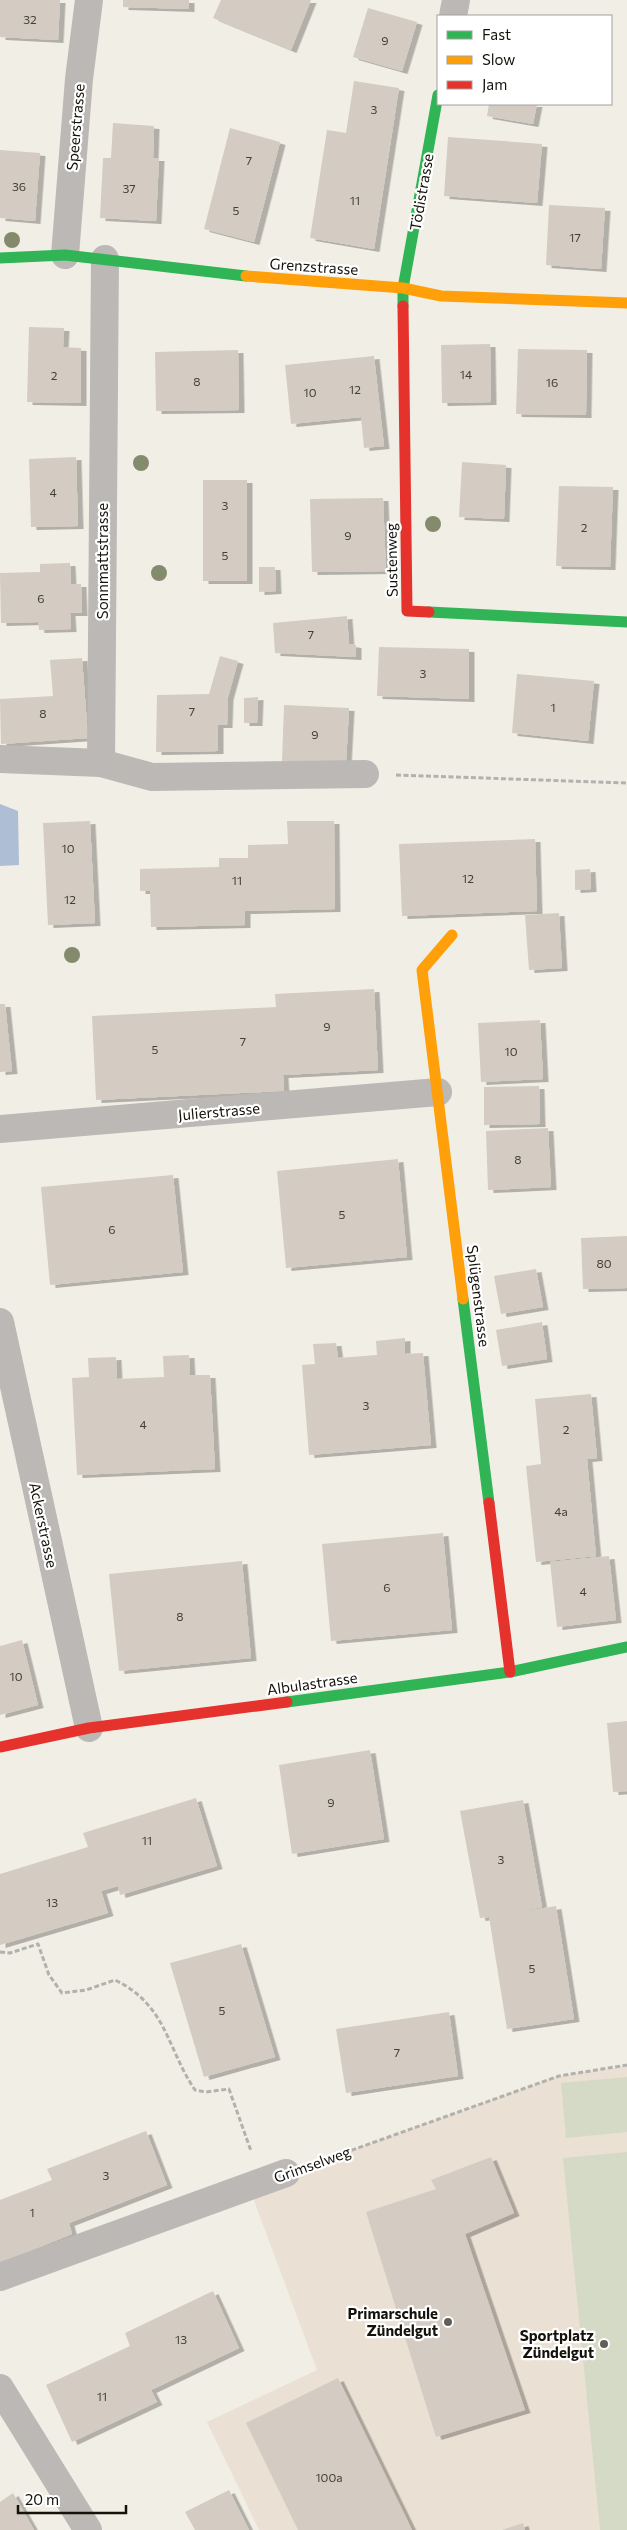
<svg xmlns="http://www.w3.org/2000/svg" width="627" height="2530" viewBox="0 0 627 2530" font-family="Commissioner,sans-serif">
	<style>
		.education { fill: #eae0d3 }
		.green { fill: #d5dac7 }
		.water { fill: #aebed4 }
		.building { fill: #d4ccc2; filter: url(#shadow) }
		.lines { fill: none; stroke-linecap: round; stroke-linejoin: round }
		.path { stroke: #b3b1ad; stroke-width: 3; stroke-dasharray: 5 2.5; stroke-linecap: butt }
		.street { stroke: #bbb8b6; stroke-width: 28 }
		.fast { stroke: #30b455; stroke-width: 11 }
		.slow { stroke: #ff9f0a; stroke-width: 11 }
		.jam { stroke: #e5322d; stroke-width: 11 }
		.tree { fill: #848b6d }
		.poi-dot { fill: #615f57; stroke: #fff; stroke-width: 2 }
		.labels { text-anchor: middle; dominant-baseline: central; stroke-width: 4.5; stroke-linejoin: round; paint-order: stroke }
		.number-label { font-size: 12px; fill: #444039 }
		.street-label { font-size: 15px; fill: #14120b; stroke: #fff }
		.poi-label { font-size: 15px; font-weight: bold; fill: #14120b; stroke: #fff; text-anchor: end }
	</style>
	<defs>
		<filter id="shadow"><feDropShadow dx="5.5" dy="3" stdDeviation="0" flood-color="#0004"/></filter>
	</defs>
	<rect width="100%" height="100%" fill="#f1eee5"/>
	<polygon class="education" points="627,2066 627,2530 259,2530 207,2422 317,2370 249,2187 559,2076"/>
	<g class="green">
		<polygon points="627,2077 627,2132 566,2138 561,2083"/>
		<polygon points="627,2152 627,2530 600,2530 563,2158"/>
	</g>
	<polygon class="water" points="0,804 18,811 19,865 0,866"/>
	<g class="building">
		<polygon points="0,0 60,0 58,40 0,37"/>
		<polygon points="123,0 189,0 189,9 123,7"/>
		<polygon points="221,0 311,0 291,50 213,18"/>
		<polygon points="368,8 417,22 402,71 353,57"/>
		<polygon points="354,81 399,88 374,249 310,238 327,130 346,133"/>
		<polygon points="489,104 537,104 533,124 487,116"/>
		<polygon points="113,123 154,126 153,158 159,158 156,221 100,218 103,158 111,158"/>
		<polygon points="230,128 280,142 254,242 204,229"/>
		<polygon points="448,137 542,144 537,203 444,196"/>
		<polygon points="0,150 40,153 35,221 0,218"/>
		<polygon points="549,205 605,208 601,269 546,265"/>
		<polygon points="29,327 64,328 63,347 81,348 81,403 27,402"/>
		<polygon points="490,344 491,402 442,403 441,345"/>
		<polygon points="518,349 587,350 586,415 516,414"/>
		<polygon points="238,350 239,410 156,411 155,352"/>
		<polygon points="374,356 384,446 364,448 361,417 291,424 285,365"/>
		<polygon points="76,457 78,526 31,527 29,459"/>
		<polygon points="462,462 506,465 504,519 459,517"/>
		<rect x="203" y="480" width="44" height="101"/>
		<polygon points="559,486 613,487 610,567 556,566"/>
		<polygon points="383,498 386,571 312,572 310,499"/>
		<polygon points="70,563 71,584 81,584 82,613 70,613 71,629 39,630 38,622 1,623 0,573 40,572 40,564"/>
		<polygon points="259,567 275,567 276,591 259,592"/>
		<polygon points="347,616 349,644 356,645 356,657 275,653 273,623"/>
		<polygon points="379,647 469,649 469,699 377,696"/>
		<polygon points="220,656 238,661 228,697 227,725 218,725 218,751 156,752 157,695 209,694"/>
		<polygon points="82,658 88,738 1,744 0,699 53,696 50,660"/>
		<polygon points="517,674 594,681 588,741 512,733"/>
		<polygon points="258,697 257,723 244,723 244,698"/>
		<polygon points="284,705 349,708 346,764 282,761"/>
		<polygon points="90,821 95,923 48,925 43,823"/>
		<polygon points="287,821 334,821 335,909 245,911 245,925 151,927 150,891 140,891 140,869 219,867 219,858 248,858 248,845 288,844"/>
		<polygon points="535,839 537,911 402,916 399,844"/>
		<polygon points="590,869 591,889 575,890 575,870"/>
		<polygon points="559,913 562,968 529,970 525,915"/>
		<polygon points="374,989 378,1070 283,1075 284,1091 96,1100 92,1016 276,1007 275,994"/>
		<polygon points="0,1004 5,1004 12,1071 0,1072"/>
		<polygon points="540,1020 543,1079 481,1082 478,1023"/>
		<polygon points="539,1086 540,1124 484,1125 484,1087"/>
		<polygon points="548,1128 551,1187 488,1190 486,1131"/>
		<polygon points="398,1159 407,1257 286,1268 277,1171"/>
		<polygon points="173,1175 183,1272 50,1285 41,1187"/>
		<polygon points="627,1236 627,1288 583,1289 581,1238"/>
		<polygon points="536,1269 543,1307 501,1314 494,1276"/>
		<polygon points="542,1322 547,1359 502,1366 496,1330"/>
		<polygon points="405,1338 405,1354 423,1353 431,1445 309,1455 302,1365 315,1364 313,1344 336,1343 338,1358 377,1355 376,1341"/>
		<polygon points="189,1355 190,1375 210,1375 215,1469 77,1475 72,1378 89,1377 88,1358 116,1357 117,1379 164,1377 163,1356"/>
		<polygon points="591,1394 597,1458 587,1459 596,1556 536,1562 526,1466 541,1464 535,1399"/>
		<polygon points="443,1533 452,1630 331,1641 322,1544"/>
		<polygon points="609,1556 616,1620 557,1627 550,1562"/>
		<polygon points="242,1561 251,1658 119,1671 109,1574"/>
		<polygon points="22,1640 38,1705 0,1715 0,1646"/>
		<polygon points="627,1721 627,1791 613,1792 607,1723"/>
		<polygon points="370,1750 384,1839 292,1854 279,1765"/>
		<polygon points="196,1798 217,1866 120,1895 118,1886 101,1891 108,1913 0,1945 0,1874 88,1847 83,1833"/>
		<polygon points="523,1800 542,1907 509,1914 556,1906 574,2019 507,2029 489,1917 480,1918 460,1811"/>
		<polygon points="241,1944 275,2057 204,2077 170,1963"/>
		<polygon points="449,2012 458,2076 346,2093 336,2029"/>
		<polygon points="146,2131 167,2185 69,2223 72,2234 0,2263 0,2200 52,2180 47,2169"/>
		<polygon points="491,2157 514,2213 465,2234 525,2410 436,2437 366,2212 436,2189 431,2180"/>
		<polygon points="213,2291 239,2348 151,2390 157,2402 72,2442 46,2385 130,2346 125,2333"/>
		<polygon points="338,2378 412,2530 298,2530 246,2423"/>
		<polygon points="229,2490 249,2530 195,2530 185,2512"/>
		<polygon points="13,2493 34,2530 0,2530 0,2502"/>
		<polygon points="523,2523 525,2530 502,2530"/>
	</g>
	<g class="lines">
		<g class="path">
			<polyline points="396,775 627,783"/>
			<path d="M0,1952l10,1 28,-9 11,31 13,18 24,-3 29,-10c52,25 52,69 80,110l11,2 23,-3 22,62"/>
			<polyline points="316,2163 559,2076 627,2065"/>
		</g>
		<g class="street">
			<polyline points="453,16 456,0"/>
			<polyline points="65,255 79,79 89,0"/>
			<polyline points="0,759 101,763 105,259"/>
			<polyline points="101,763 152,777 365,774"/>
			<polyline points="0,1129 438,1092"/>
			<polyline points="0,1322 89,1728"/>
			<polyline points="0,2277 286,2173"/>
			<polyline points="0,2388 88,2530"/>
		</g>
		<g class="fast">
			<polyline points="0,258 65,255 246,276"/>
			<polyline points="403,306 403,288 438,95"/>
			<polyline points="429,612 627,622"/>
			<polyline points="463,1299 489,1503"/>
			<polyline points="287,1702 510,1672 627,1647"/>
		</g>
		<g class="slow">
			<polyline points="246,276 403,288 441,296 627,303"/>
			<polyline points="452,935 422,970 463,1299"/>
		</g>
		<g class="jam">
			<polyline points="403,306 407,611 429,612"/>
			<polyline points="489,1503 510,1672"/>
			<polyline points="0,1747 89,1728 287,1702"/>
		</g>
	</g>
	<g class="tree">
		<circle cx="12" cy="240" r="8"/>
		<circle cx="141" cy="463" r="8"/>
		<circle cx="433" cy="524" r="8"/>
		<circle cx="159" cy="573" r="8"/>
		<circle cx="72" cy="955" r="8"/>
	</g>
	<g class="poi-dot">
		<circle cx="448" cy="2322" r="5"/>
		<circle cx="604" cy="2344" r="5"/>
	</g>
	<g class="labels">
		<g class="number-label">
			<text x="30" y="19">32</text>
			<text x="385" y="40">9</text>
			<text x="374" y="109">3</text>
			<text x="249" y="160">7</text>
			<text x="19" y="186">36</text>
			<text x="129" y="188">37</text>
			<text x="355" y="200">11</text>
			<text x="236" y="210">5</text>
			<text x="575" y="237">17</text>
			<text x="466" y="374">14</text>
			<text x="54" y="375">2</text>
			<text x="197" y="381">8</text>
			<text x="552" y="382">16</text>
			<text x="355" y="389">12</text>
			<text x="310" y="392">10</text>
			<text x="53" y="492">4</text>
			<text x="225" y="505">3</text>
			<text x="584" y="527">2</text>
			<text x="348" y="535">9</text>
			<text x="225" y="555">5</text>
			<text x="41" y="598">6</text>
			<text x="311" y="634">7</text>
			<text x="423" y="673">3</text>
			<text x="553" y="707">1</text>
			<text x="192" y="711">7</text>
			<text x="43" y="713">8</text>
			<text x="315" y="734">9</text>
			<text x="68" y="848">10</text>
			<text x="468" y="878">12</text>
			<text x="237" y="880">11</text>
			<text x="70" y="899">12</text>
			<text x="327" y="1026">9</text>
			<text x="243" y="1041">7</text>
			<text x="155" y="1049">5</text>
			<text x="511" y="1051">10</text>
			<text x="518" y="1159">8</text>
			<text x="342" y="1214">5</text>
			<text x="112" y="1229">6</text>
			<text x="604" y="1263">80</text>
			<text x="366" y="1405">3</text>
			<text x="143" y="1424">4</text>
			<text x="566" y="1429">2</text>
			<text x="561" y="1511">4a</text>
			<text x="387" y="1587">6</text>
			<text x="583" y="1591">4</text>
			<text x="180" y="1616">8</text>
			<text x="16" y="1676">10</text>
			<text x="331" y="1802">9</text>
			<text x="147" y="1840">11</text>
			<text x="501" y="1859">3</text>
			<text x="52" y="1902">13</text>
			<text x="532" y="1968">5</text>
			<text x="222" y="2010">5</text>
			<text x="397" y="2052">7</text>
			<text x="106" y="2175">3</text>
			<text x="32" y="2212">1</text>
			<text x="181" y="2339">13</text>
			<text x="102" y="2396">11</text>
			<text x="329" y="2477">100a</text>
		</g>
		<g class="street-label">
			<text transform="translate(75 127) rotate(-85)">Speerstrasse</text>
			<text transform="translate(421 192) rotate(-80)">Tödistrasse</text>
			<text transform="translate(314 266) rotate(4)">Grenzstrasse</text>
			<text transform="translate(391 560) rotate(-91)">Sustenweg</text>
			<text transform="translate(102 561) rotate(-90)">Sonnmattstrasse</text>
			<text transform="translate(219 1111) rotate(-5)">Julierstrasse</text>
			<text transform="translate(479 1296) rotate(83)">Splügenstrasse</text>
			<text transform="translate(44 1525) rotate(78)">Ackerstrasse</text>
			<text transform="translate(312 1683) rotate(-8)">Albulastrasse</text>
			<text transform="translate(312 2164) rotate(-20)">Grimselweg</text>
		</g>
		<g class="poi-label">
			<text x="438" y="2313">Primarschule<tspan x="438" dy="17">Zündelgut</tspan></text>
			<text x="594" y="2335">Sportplatz<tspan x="594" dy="17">Zündelgut</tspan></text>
		</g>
	</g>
	<rect x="437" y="15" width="175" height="90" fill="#ffffff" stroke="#a1a09d"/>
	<rect x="447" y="31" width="25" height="8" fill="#30b455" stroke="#a1a09d"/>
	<text x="482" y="40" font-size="15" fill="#14120b">Fast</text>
	<rect x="447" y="56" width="25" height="8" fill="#ff9f0a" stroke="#a1a09d"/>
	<text x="482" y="65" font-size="15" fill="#14120b">Slow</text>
	<rect x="447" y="81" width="25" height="8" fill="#e5322d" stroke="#a1a09d"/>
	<text x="482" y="90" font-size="15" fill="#14120b">Jam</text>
	<path d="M18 2505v8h108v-8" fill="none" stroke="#14120b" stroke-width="2.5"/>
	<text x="25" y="2505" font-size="15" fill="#14120b" stroke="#ffffff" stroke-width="4" paint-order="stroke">20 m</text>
</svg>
